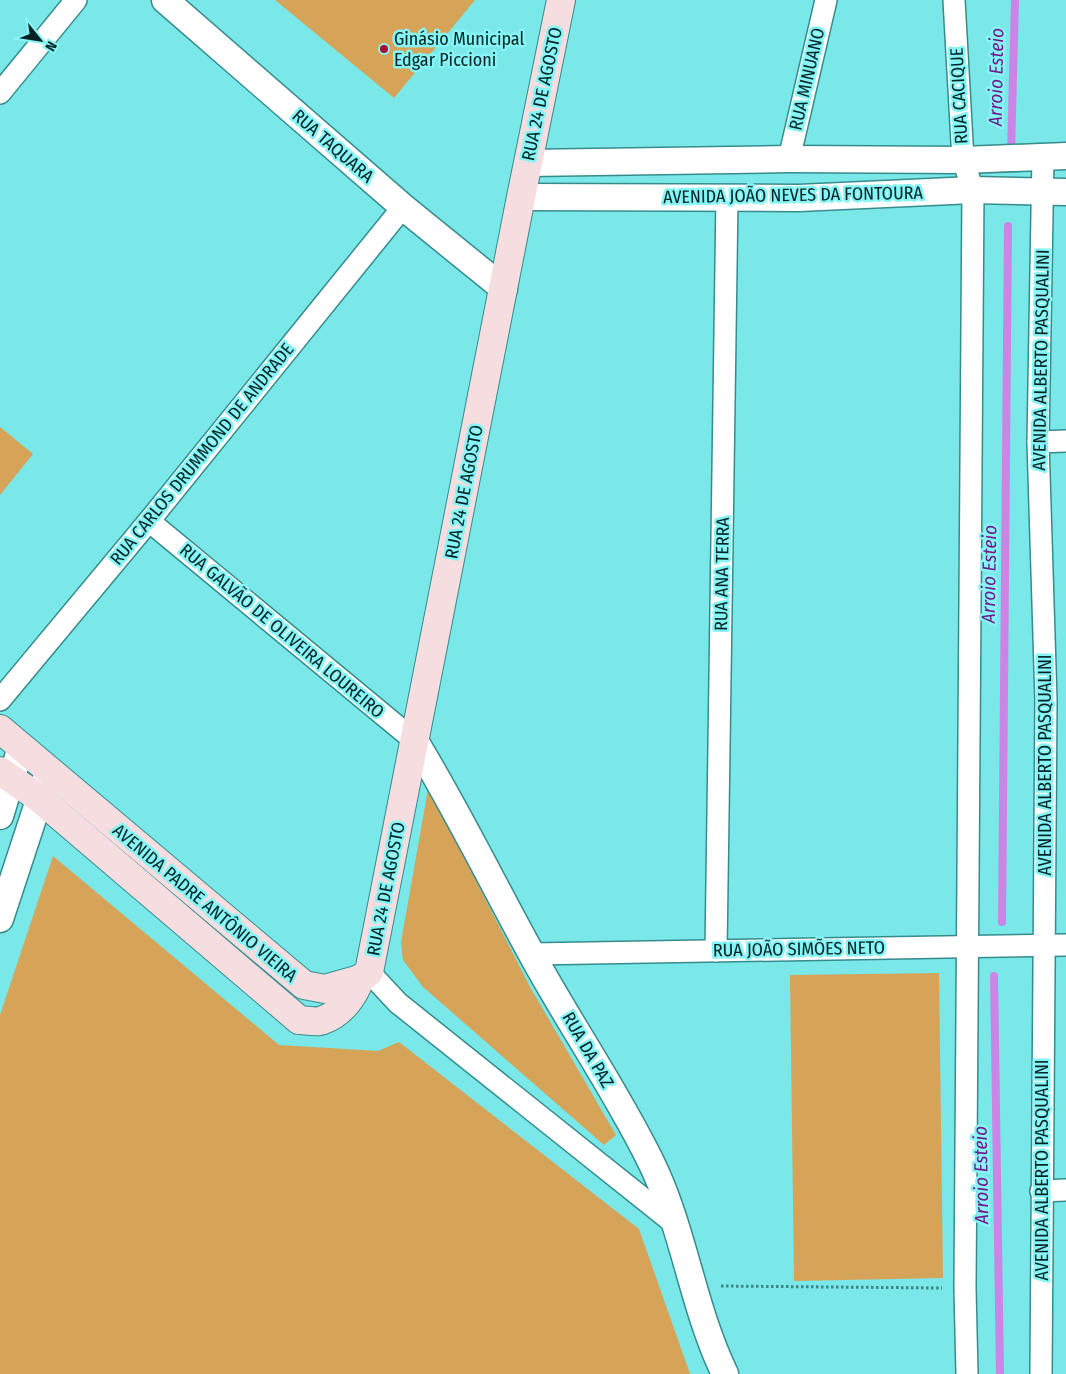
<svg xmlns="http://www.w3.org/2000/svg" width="1066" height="1374" viewBox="0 0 1066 1374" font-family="'Fira Sans Condensed',sans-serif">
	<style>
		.green { fill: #d6a458 }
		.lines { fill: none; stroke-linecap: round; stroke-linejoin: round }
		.stream { stroke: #cb86e5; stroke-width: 8 }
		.minor-casing { stroke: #368c8d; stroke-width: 24 }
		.tertiary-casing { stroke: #368c8d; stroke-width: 29 }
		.secondary-casing { stroke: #368c8d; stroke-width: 30 }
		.path { stroke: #3e8788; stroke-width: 3; stroke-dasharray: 2.5 2.5; stroke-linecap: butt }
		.minor { stroke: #fff; stroke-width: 21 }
		.tertiary { stroke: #fff; stroke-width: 26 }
		.secondary { stroke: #f6dddf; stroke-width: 28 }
		.poi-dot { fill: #a70e35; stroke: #87f4f5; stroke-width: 2 }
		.labels { text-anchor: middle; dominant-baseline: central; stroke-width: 5; stroke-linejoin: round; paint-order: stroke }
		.poi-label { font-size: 18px; fill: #002324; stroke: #87f4f5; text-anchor: start }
		.street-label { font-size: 18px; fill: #002324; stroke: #87f4f5 }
		.water-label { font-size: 19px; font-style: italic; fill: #70198b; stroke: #87f4f5 }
	</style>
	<rect width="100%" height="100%" fill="#7ae7e8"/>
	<g class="green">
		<polygon points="275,0 475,0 394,98"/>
		<polygon points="0,427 33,454 0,495"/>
		<polygon points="430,778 434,798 530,987 616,1135 604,1145 423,987 403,960 401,942"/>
		<polygon points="53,856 279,1045 378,1051 399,1042 639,1229 690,1374 0,1374 0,1015"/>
		<polygon points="939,973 943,1278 794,1281 790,975"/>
	</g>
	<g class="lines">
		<g class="stream">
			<polyline points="1011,153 1015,0"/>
			<polyline points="1002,922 1008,226"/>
			<polyline points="994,976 1000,1374"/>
		</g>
		<defs>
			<g id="minor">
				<polyline points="954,0 963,160 973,190 965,1288 967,1374"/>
				<polyline points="0,93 76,0"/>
				<polyline points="789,159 826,0"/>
				<polyline points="1038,442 1066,441"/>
				<polyline points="149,521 415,741"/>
				<polyline points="0,700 149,521 403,207"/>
				<polyline points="716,951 727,197"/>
				<polyline points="532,954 1066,945"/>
				<polyline points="369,972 398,1003 675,1224"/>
				<polyline points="1041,1191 1066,1190"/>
				<polyline points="1041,1374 1046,700 1038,442 1043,156"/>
			</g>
			<g id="tertiary">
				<polyline points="165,0 403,207 504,289"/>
				<polyline points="528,163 789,159 963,160 1066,156"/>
				<polyline points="521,197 799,198 973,190 1066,192"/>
				<path d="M415,741c42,69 77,141 116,212 38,70 84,136 119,207 34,68 42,146 75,214"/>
				<polyline points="0,816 21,747"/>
				<polyline points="0,919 46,779"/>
			</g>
			<g id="secondary">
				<polyline points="0,729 304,985 325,989 360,979 369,972 521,197 561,0"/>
				<path d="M0,771l39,27 260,222c7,0 18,3 24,0 18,-6 31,-24 37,-41"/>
			</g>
		</defs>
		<use href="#minor" class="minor-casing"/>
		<use href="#tertiary" class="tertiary-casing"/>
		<use href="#secondary" class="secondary-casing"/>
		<polyline class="path" points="721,1286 942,1288"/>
		<use href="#minor" class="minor"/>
		<use href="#tertiary" class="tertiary"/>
		<use href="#secondary" class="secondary"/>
	</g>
	<circle class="poi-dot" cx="384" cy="49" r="5"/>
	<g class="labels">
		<g class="poi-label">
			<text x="394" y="39">Ginásio Municipal<tspan x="394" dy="21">Edgar Piccioni</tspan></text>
		</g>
		<g class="street-label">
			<text transform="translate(807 79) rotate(-77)">RUA MINUANO</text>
			<text transform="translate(542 94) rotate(-78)">RUA 24 DE AGOSTO</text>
			<text transform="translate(959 96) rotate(-93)">RUA CACIQUE</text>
			<text transform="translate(333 146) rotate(41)">RUA TAQUARA</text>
			<text transform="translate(793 195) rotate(-1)">AVENIDA JOÃO NEVES DA FONTOURA</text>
			<text transform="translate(1041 360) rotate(-89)">AVENIDA ALBERTO PASQUALINI</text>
			<text transform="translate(202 454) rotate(-51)">RUA CARLOS DRUMMOND DE ANDRADE</text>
			<text transform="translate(464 492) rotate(-79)">RUA 24 DE AGOSTO</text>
			<text transform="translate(722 574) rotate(-89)">RUA ANA TERRA</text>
			<text transform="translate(282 631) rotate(40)">RUA GALVÃO DE OLIVEIRA LOUREIRO</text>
			<text transform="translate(1045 765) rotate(-90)">AVENIDA ALBERTO PASQUALINI</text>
			<text transform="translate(386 889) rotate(-79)">RUA 24 DE AGOSTO</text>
			<text transform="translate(205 903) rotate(40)">AVENIDA PADRE ANTÔNIO VIEIRA</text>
			<text transform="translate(799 949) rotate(-1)">RUA JOÃO SIMÕES NETO</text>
			<text transform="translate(588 1050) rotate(60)">RUA DA PAZ</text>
			<text transform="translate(1042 1170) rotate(-90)">AVENIDA ALBERTO PASQUALINI</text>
		</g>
		<g class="water-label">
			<text transform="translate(996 77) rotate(-89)">Arroio Esteio</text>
			<text transform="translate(989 574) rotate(-89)">Arroio Esteio</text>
			<text transform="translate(981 1175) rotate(-91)">Arroio Esteio</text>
		</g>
	</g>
	<g transform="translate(40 40) rotate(120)" stroke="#87f4f5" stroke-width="4" paint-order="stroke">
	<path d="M0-4L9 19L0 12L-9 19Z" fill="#002324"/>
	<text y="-8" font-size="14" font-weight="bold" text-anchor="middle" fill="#002324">N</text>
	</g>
</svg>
